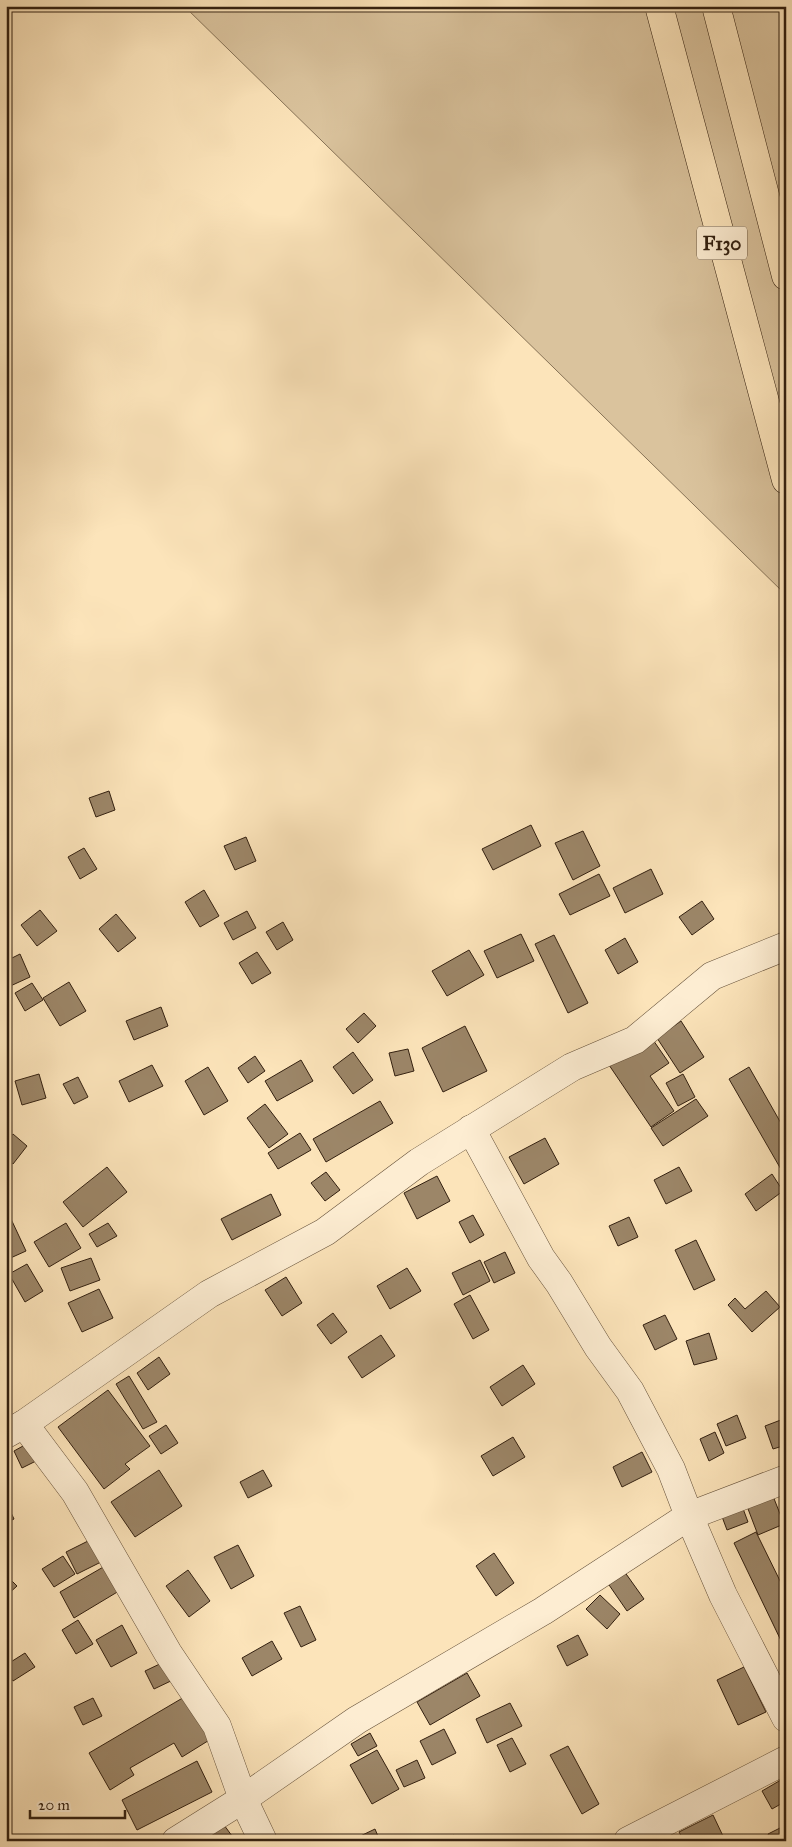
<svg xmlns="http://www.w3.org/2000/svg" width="792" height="1847" viewBox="0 0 792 1847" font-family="'IM FELL Great Primer',serif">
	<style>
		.green { fill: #dac39d; stroke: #867256 }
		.building { fill: #9c8668; stroke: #332010 }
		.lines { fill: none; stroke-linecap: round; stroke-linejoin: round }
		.minor-casing { stroke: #65513a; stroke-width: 29 }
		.major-casing { stroke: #332010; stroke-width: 29 }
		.minor { stroke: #fdedd2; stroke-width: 28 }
		.major { stroke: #fce4ba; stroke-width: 28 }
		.labels { text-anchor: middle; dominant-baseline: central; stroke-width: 5; stroke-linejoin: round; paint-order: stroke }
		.shield { fill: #fdedd2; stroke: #705e4a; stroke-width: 1 }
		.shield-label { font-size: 19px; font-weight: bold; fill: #332010 }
	</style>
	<rect width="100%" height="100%" fill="#fce4ba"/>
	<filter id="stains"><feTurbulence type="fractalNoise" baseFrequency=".004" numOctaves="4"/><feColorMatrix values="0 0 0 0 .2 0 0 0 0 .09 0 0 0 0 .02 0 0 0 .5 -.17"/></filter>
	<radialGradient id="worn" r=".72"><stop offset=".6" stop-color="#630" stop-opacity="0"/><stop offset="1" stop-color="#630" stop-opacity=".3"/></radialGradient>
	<polygon class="green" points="184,6 786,6 786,595"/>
	<g class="building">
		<polygon points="109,791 115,810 96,817 89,798"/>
		<polygon points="531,825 541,846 493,870 482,849"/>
		<polygon points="583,831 600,866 573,880 555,843"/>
		<polygon points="246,837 256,861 235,870 224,846"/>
		<polygon points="84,848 97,869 80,879 68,857"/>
		<polygon points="651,869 663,894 625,913 613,888"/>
		<polygon points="599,874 610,896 570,915 559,894"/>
		<polygon points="204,890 219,916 200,927 185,902"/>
		<polygon points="702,901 714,919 692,935 679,917"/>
		<polygon points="40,910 57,931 37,946 21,925"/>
		<polygon points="247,911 256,928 233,940 224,923"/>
		<polygon points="116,914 136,938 118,952 99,929"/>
		<polygon points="283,922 293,940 277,950 266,932"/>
		<polygon points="521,934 534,961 497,978 484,951"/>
		<polygon points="554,935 588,1003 568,1013 535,944"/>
		<polygon points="625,938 638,962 618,974 605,950"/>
		<polygon points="469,950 484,975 447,996 432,971"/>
		<polygon points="257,952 271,973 252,984 239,963"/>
		<polygon points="20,954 30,977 6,988 6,961"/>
		<polygon points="69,982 86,1011 60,1026 43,998"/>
		<polygon points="32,983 43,1000 25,1011 15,993"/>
		<polygon points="161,1007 168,1026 134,1040 126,1021"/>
		<polygon points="364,1013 376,1026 358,1043 346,1029"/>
		<polygon points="681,1021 704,1057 680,1073 657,1038"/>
		<polygon points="465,1026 487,1071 443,1092 422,1048"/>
		<polygon points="651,1037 669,1063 650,1076 674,1111 651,1127 609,1065"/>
		<polygon points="408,1049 414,1071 395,1076 389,1053"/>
		<polygon points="353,1052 373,1080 353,1094 333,1067"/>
		<polygon points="255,1056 265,1071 248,1083 238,1068"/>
		<polygon points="301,1060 313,1081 277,1101 265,1081"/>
		<polygon points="152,1065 163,1086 129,1102 119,1081"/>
		<polygon points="208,1067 228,1101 204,1115 185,1081"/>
		<polygon points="749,1067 786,1132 786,1178 729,1079"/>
		<polygon points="39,1074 46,1098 22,1105 15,1081"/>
		<polygon points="683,1074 695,1097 678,1106 666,1083"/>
		<polygon points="78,1077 88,1097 74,1104 63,1084"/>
		<polygon points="696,1099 708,1116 663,1146 651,1128"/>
		<polygon points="380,1101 393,1123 326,1162 313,1139"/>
		<polygon points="265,1104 288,1134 269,1148 247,1118"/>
		<polygon points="300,1133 311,1150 278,1169 268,1153"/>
		<polygon points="13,1134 27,1146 13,1164 6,1159 6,1143"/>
		<polygon points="545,1138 559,1164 524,1184 509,1157"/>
		<polygon points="107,1167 127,1192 83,1227 63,1202"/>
		<polygon points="679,1167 692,1191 666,1204 654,1180"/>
		<polygon points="326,1172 340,1190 325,1201 311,1183"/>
		<polygon points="772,1174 783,1191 756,1211 745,1194"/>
		<polygon points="437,1176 450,1201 417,1219 404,1193"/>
		<polygon points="271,1194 281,1215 232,1240 221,1219"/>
		<polygon points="473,1215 484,1235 470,1243 459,1222"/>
		<polygon points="629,1217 638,1237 618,1246 609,1226"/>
		<polygon points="11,1219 26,1251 6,1260 6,1222"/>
		<polygon points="66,1223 81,1248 49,1267 34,1242"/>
		<polygon points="108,1223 117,1236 97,1247 89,1234"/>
		<polygon points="696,1240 715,1280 694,1290 675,1250"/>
		<polygon points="505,1252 515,1273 494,1283 484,1262"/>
		<polygon points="91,1258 100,1280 70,1291 61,1268"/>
		<polygon points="480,1260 490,1281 463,1295 452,1273"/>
		<polygon points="27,1264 43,1291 25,1302 9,1274"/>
		<polygon points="407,1268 421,1291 390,1309 377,1286"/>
		<polygon points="286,1277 302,1303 282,1316 265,1290"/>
		<polygon points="99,1289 113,1318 82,1332 68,1303"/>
		<polygon points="766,1291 780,1307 752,1332 728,1305 735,1298 745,1309"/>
		<polygon points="470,1295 489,1330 473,1339 454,1304"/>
		<polygon points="333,1313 347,1332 331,1344 317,1325"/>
		<polygon points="665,1315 677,1339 655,1350 643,1325"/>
		<polygon points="709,1333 717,1359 694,1365 686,1341"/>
		<polygon points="381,1335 395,1356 362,1378 348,1357"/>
		<polygon points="159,1357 170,1374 148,1390 137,1373"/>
		<polygon points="523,1365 535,1384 502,1406 490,1387"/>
		<polygon points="129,1376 157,1422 143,1429 116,1384"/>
		<polygon points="108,1390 150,1446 125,1464 130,1469 104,1489 58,1427"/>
		<polygon points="737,1415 746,1438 726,1446 717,1424"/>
		<polygon points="786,1418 786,1445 773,1449 765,1426"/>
		<polygon points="166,1425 178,1443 161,1454 149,1436"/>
		<polygon points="715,1432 724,1453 709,1461 700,1439"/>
		<polygon points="513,1437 525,1457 493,1476 481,1456"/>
		<polygon points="32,1441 40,1459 22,1468 14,1451"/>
		<polygon points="642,1452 652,1472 622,1487 613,1467"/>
		<polygon points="159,1470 182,1506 135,1537 111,1502"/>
		<polygon points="263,1470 272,1486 248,1498 240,1482"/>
		<polygon points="771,1491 784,1524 758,1535 745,1501"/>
		<polygon points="6,1502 14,1519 6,1523"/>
		<polygon points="742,1506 748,1522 727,1530 721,1514"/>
		<polygon points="756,1532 786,1593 786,1651 734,1543"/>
		<polygon points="90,1540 101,1562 77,1574 66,1552"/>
		<polygon points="238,1545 254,1576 231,1589 214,1557"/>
		<polygon points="494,1553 514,1583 496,1596 476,1566"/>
		<polygon points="63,1556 75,1574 54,1587 42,1569"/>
		<polygon points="105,1566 119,1591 74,1618 60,1592"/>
		<polygon points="188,1570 210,1601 189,1617 166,1586"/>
		<polygon points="624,1571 644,1599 627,1611 607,1582"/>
		<polygon points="6,1575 17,1586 6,1596"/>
		<polygon points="600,1595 620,1614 607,1629 586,1609"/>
		<polygon points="300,1606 316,1640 301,1647 284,1613"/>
		<polygon points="78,1620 93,1644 76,1654 62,1630"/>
		<polygon points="122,1625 137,1653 111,1667 96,1640"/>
		<polygon points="578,1635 588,1655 567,1666 557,1646"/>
		<polygon points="272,1641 282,1659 252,1676 242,1658"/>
		<polygon points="25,1653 35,1667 13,1681 6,1671 6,1665"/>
		<polygon points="166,1661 175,1679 154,1689 145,1671"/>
		<polygon points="744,1667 766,1712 738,1725 717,1680"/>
		<polygon points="467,1673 480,1696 430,1725 417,1702"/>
		<polygon points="186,1696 211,1739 182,1757 174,1743 130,1768 134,1775 110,1790 89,1753"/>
		<polygon points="93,1698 102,1716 83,1725 74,1707"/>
		<polygon points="510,1703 522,1726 487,1743 476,1719"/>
		<polygon points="444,1729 456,1753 432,1765 420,1741"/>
		<polygon points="370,1733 377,1746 358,1756 351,1744"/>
		<polygon points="512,1738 526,1764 510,1772 497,1745"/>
		<polygon points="568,1746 599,1804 582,1814 550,1755"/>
		<polygon points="377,1750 399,1789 372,1804 350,1765"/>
		<polygon points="417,1760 425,1778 404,1787 396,1770"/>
		<polygon points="197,1761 212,1792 137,1830 122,1800"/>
		<polygon points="786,1777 786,1801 772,1809 762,1791"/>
		<polygon points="713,1815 723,1836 713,1841 684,1841 679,1832"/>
		<polygon points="224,1825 235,1840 207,1841 206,1839"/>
		<polygon points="786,1825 786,1841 771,1841 768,1834"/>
		<polygon points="375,1829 380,1841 350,1841"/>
		<polygon points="454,1835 458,1841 445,1841"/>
	</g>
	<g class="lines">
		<defs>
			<g id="minor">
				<polyline points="471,1129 541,1258 559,1283 598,1347 630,1391 671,1469 689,1516 723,1595 786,1718"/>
				<polyline points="24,1424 75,1492 168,1653 217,1726 243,1799 263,1841"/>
				<polyline points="6,1434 24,1424 209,1294 325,1232 419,1162 572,1067 635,1040 712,976 786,946"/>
				<polyline points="176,1841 243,1799 357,1720 543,1611 689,1516 786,1479"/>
				<polyline points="628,1841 786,1760"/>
			</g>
			<g id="major">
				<polyline points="659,6 786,480"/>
				<polyline points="716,6 786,276"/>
			</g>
		</defs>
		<use href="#minor" class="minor-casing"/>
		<use href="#major" class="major-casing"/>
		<use href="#minor" class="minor"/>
		<use href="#major" class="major"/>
	</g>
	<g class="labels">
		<rect class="shield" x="697" y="226.5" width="50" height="33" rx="4"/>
		<g class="shield-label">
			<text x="722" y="243">F130</text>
		</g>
	</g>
	<rect width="792" height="1847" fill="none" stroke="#fce4ba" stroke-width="25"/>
	<rect x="8" y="8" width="777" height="1832" fill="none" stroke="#332010" stroke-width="2.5"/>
	<rect x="12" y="12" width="767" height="1822" fill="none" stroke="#332010"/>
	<path d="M30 1810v8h95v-8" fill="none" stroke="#332010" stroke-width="2.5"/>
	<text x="38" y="1810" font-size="15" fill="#332010" stroke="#fdedd2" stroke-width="4" paint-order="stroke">20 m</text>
	<rect width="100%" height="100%" filter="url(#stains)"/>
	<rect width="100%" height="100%" fill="url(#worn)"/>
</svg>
